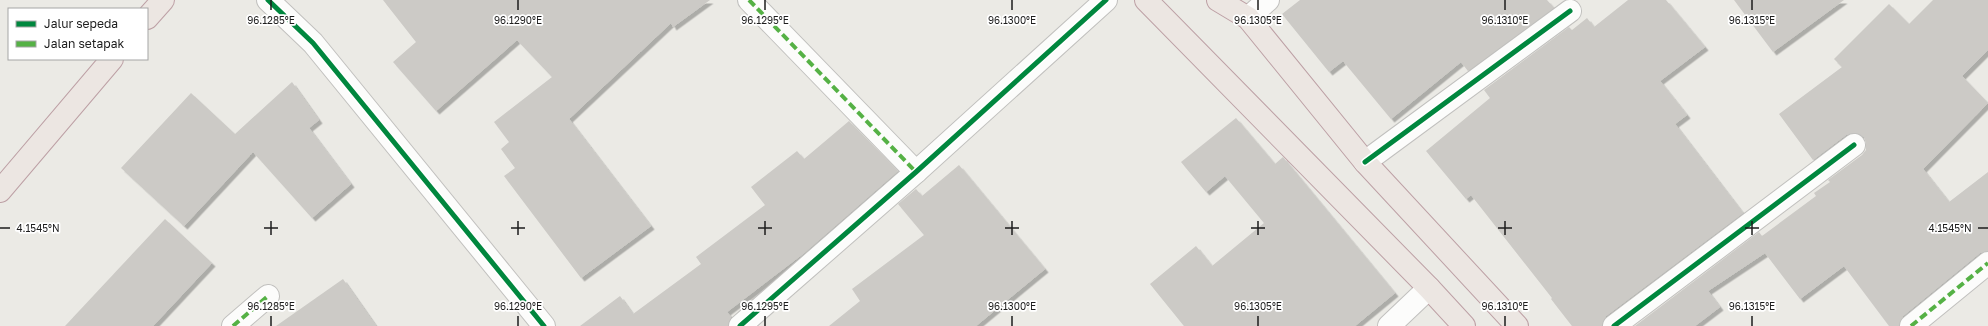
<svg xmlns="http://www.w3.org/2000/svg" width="1988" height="326" viewBox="0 0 1988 326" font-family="'Golos Text',sans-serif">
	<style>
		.building { fill: #cccac6; filter: url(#shadow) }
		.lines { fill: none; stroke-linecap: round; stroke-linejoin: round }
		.minor-casing { stroke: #c1c0be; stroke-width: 24 }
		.trunk-casing { stroke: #bda0a5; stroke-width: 24 }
		.minor { stroke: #fcfcfb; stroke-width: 22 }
		.trunk { stroke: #ece6e2; stroke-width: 22 }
		.quiet { stroke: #55b145; stroke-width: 4; stroke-dasharray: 8 4; stroke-linecap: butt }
		.cycleway-casing { stroke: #fff; stroke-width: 8 }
		.cycleway { stroke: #00873e; stroke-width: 5 }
		.ticks { fill: none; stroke: #1d1d1d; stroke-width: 1.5 }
		.ticks-label { font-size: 10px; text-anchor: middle; fill: #1d1d1d; stroke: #fff; stroke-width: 3.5; stroke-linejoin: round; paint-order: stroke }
	</style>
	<defs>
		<filter id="shadow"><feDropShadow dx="3.5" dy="3.5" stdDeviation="0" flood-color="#0004"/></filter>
	</defs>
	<rect width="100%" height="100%" fill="#ebeae5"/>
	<g class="building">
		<polygon points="383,0 710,0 673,27 671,23 569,119 651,226 581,278 504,176 515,168 501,149 509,142 494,122 552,77 517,40 436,111 393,62 416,42"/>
		<polygon points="1300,0 1547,0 1554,8 1468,71 1461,62 1391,119 1343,61 1329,72 1282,14"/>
		<polygon points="1628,0 1666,0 1705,47 1660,81 1687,115 1675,124 1743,213 1606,316 1602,326 1572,326 1551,299 1552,298 1471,195 1466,199 1426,151 1490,98 1484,90 1569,27 1572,30 1587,18 1594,27"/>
		<polygon points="1734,0 1844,0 1773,52"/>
		<polygon points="1933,0 1988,0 1988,50 1962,76 1988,103 1923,169 1949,202 1988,172 1988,251 1980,253 1903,316 1899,326 1889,326 1844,266 1800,299 1765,253 1708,291 1720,307 1695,326 1635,326 1759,232 1762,236 1816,196 1814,193 1830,182 1828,180 1862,155 1866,150 1866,143 1864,137 1859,134 1853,133 1846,135 1813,160 1779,114 1842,67 1834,59 1889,4 1909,24"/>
		<polygon points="292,82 319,120 309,128 351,184 312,218 253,152 184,226 121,168 191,93 235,134"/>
		<polygon points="1236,118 1275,164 1283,157 1287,162 1395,293 1355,326 1184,326 1150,284 1196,246 1212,266 1264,223 1225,176 1206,192 1181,162"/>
		<polygon points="849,121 898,171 803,254 727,312 731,317 728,326 580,326 620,296 633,314 701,264 696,257 765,205 751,187 797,151 804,159"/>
		<polygon points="959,165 1045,269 976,326 829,326 860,301 852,289 924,235 898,204 916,189 922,196"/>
		<polygon points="165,219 212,263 153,326 65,326"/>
		<polygon points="343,279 376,326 276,326"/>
	</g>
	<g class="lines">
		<defs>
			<g id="minor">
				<polyline points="268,0 313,43 544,326"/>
				<polyline points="749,0 916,172"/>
				<polyline points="1248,18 1268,0"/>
				<polyline points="1365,162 1570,11"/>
				<polyline points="233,326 268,296"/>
				<polyline points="740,326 916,172 1106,0"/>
				<polyline points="1389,326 1429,288"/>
				<polyline points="1614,326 1854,145"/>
				<polyline points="1911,326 1988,263"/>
			</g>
			<g id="trunk">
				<polyline points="1146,0 1429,288 1464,326"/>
				<polyline points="1218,0 1248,18 1365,162 1517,326"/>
				<polyline points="147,18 163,0"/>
				<polyline points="0,191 112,59"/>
			</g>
		</defs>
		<use href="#minor" class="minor-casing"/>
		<use href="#trunk" class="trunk-casing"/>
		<use href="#minor" class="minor"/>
		<use href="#trunk" class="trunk"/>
		<g class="quiet">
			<polyline points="749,0 916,172"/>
			<polyline points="233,326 268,296"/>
			<polyline points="1911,326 1988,263"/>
		</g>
		<defs>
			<g id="cycleway">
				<polyline points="268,0 313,43 544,326"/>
				<polyline points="1365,162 1570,11"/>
				<polyline points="740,326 916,172 1106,0"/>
				<polyline points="1614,326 1854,145"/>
			</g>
		</defs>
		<use href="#cycleway" class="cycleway-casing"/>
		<use href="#cycleway" class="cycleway"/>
	</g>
	<path class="ticks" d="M271,0v10M518,0v10M765,0v10M1012,0v10M1258,0v10M1505,0v10M1752,0v10M271,221v14M518,221v14M765,221v14M1012,221v14M1258,221v14M1505,221v14M1752,221v14M0,228h10M264,228h14M511,228h14M758,228h14M1005,228h14M1251,228h14M1498,228h14M1745,228h14M1978,228h10M271,316v10M518,316v10M765,316v10M1012,316v10M1258,316v10M1505,316v10M1752,316v10"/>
	<g class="ticks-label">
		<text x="271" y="24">96.1285°E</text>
		<text x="518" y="24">96.1290°E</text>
		<text x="765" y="24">96.1295°E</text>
		<text x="1012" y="24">96.1300°E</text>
		<text x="1258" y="24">96.1305°E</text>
		<text x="1505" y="24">96.1310°E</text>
		<text x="1752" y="24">96.1315°E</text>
		<text x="38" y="232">4.1545°N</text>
		<text x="1950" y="232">4.1545°N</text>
		<text x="271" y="310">96.1285°E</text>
		<text x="518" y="310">96.1290°E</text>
		<text x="765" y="310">96.1295°E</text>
		<text x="1012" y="310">96.1300°E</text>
		<text x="1258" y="310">96.1305°E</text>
		<text x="1505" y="310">96.1310°E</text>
		<text x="1752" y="310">96.1315°E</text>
	</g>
	<rect x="8" y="8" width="140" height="52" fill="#ffffff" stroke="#a5a5a5"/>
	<rect x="16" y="21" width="20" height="6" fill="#00873e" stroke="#a5a5a5"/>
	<text x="44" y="28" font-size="12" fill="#1d1d1d">Jalur sepeda</text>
	<rect x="16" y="41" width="20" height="6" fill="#55b145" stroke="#a5a5a5"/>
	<text x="44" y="48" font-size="12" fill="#1d1d1d">Jalan setapak</text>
</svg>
